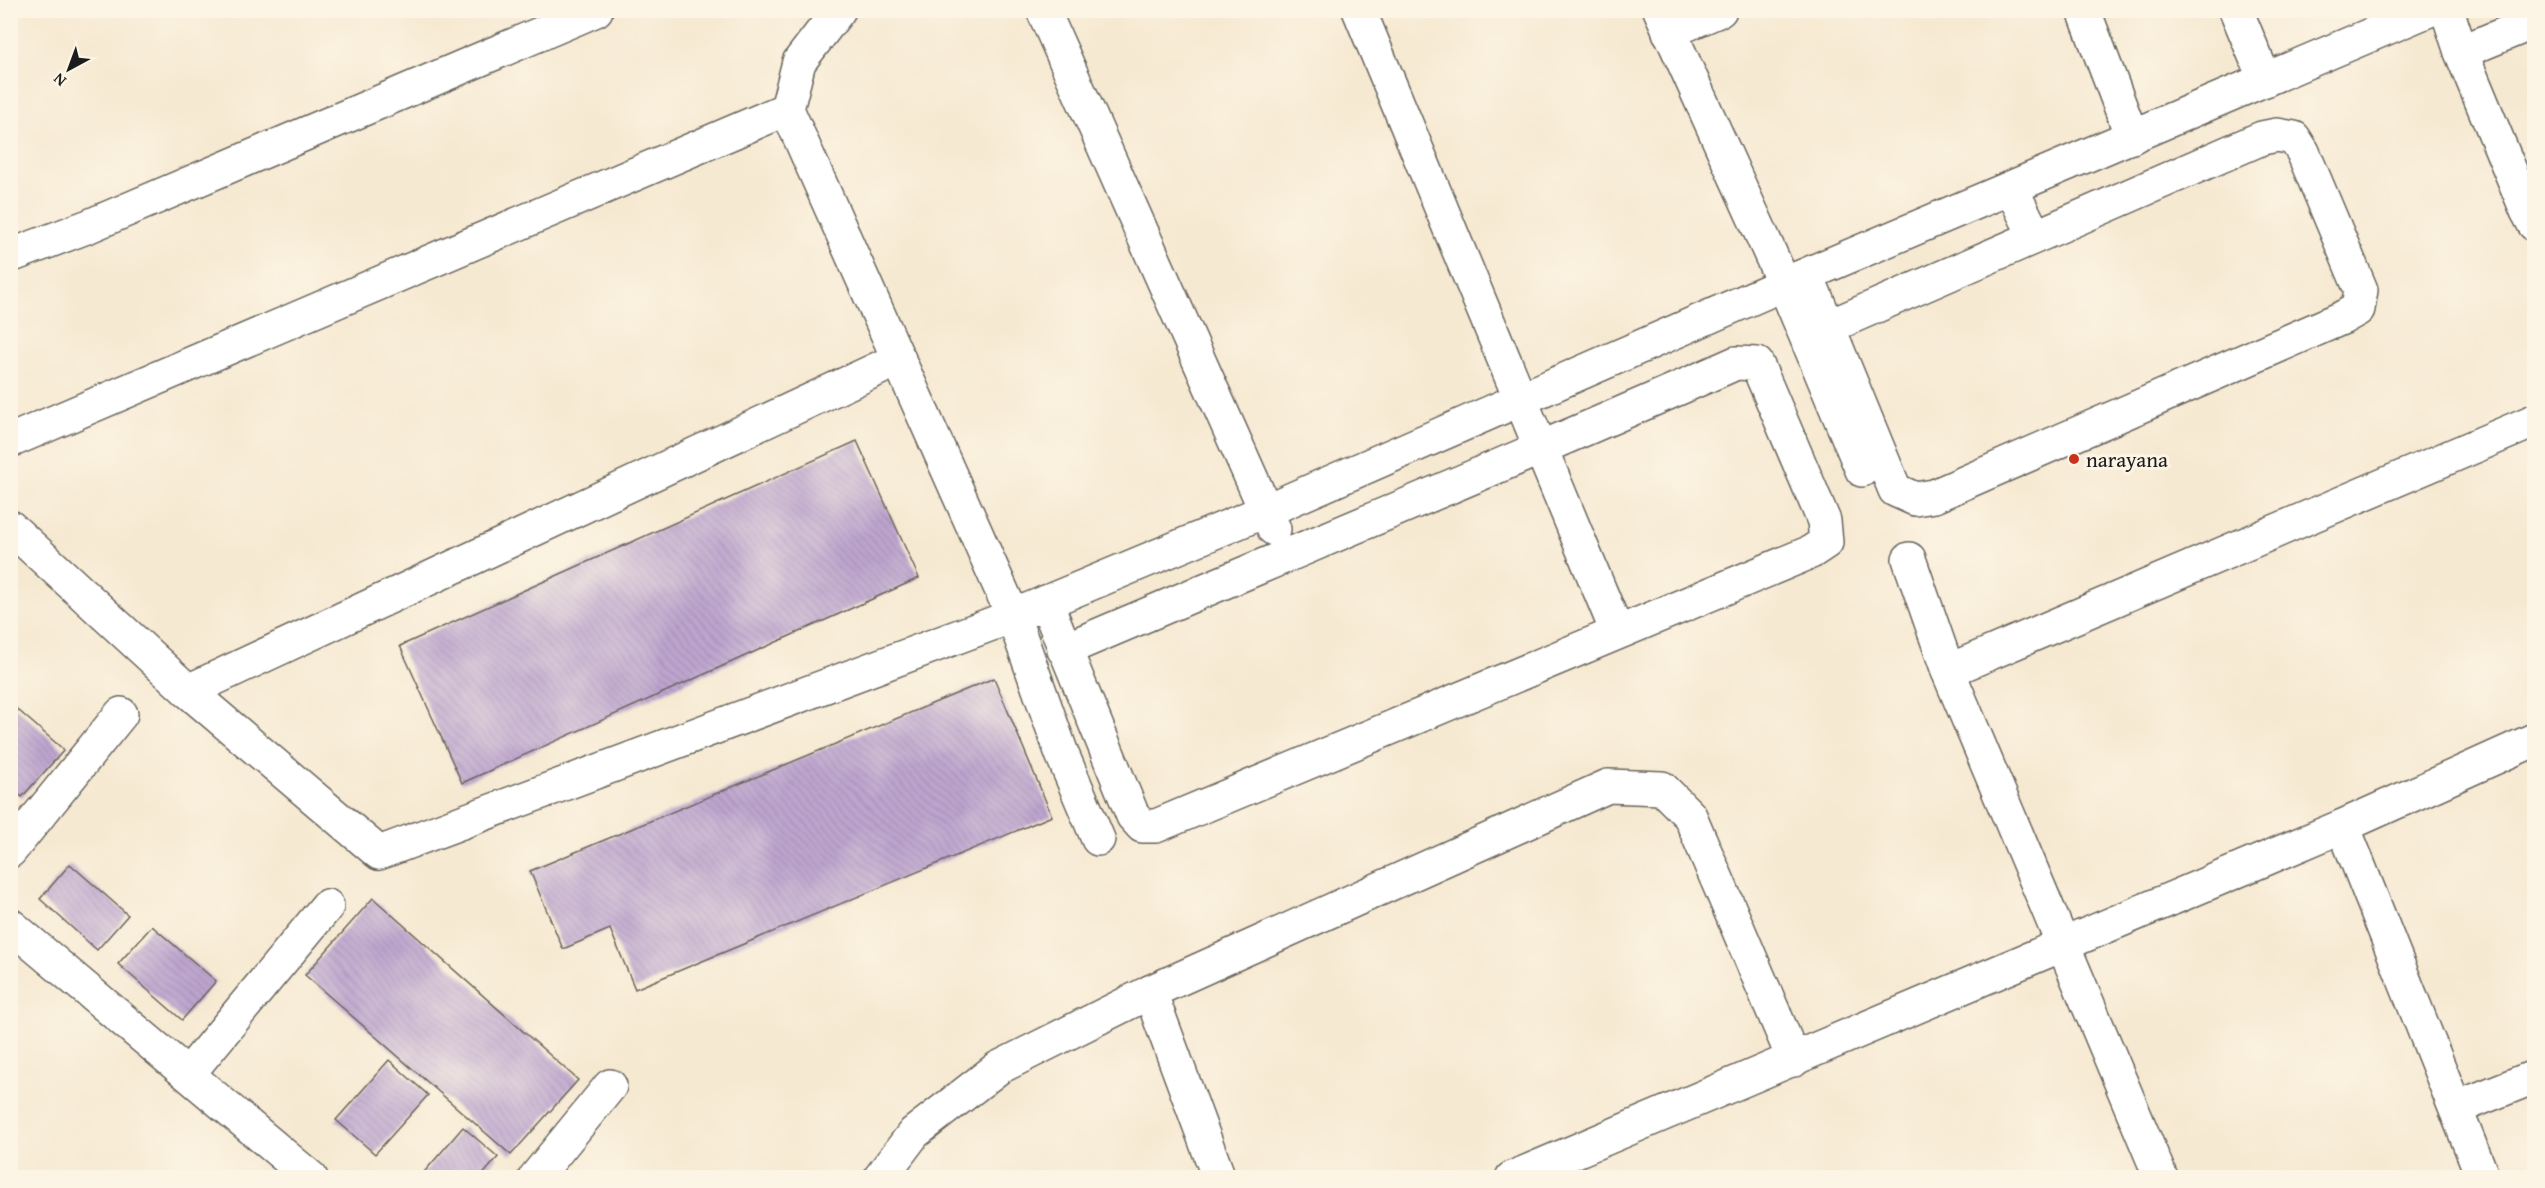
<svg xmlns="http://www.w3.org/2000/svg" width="2545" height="1188" viewBox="0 0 2545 1188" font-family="'Gentium Book Plus',serif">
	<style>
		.building { fill: url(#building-back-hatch) }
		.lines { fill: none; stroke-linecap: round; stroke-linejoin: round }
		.street-casing { stroke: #68645c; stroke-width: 36 }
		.secondary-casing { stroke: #68645c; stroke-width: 36 }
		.street { stroke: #fff; stroke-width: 33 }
		.secondary { stroke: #fff; stroke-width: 33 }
		.poi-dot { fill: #c8321e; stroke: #fcf5e5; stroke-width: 2 }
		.labels { text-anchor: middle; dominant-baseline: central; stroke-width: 6; stroke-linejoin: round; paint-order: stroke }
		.poi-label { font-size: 21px; fill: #1c1c1c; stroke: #fcf5e5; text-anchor: start }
	</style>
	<defs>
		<pattern id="building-back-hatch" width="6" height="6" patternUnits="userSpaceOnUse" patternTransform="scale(1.5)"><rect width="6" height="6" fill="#bda5cf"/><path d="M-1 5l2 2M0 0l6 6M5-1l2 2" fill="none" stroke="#a28db1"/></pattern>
	</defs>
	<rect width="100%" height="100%" fill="#fcf5e5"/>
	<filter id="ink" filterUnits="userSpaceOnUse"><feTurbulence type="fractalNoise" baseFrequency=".0167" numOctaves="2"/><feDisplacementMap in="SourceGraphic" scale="12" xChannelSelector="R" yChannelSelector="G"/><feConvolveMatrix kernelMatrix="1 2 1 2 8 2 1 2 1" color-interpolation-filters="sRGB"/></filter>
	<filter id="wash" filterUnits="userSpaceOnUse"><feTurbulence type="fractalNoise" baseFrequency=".008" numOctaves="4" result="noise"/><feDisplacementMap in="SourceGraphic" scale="24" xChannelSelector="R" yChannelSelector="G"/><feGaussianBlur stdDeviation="1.35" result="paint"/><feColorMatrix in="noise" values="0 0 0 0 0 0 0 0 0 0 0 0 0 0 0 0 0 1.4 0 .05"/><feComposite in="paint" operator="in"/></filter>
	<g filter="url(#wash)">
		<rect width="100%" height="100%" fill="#f6e9d2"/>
		<g id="blocks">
			<g class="building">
				<polygon points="857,441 919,578 462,783 400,646"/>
				<polygon points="994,678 1052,816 635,989 610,929 563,949 530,871"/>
				<polygon points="10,703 64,750 22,797 10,787"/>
				<polygon points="70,864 128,915 97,950 40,899"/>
				<polygon points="373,898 578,1080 511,1155 305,975"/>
				<polygon points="152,926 216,981 182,1020 118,964"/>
				<polygon points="389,1060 428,1095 375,1154 336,1120"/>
				<polygon points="463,1127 498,1157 480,1178 419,1178"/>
			</g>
		</g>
	</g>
	<g filter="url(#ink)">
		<use href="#blocks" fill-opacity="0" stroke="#68645c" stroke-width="1.5"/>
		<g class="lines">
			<defs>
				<g id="street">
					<polyline points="839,10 799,62 787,109 1013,616 1062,754 1098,839"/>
					<polyline points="1043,10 1274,529"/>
					<polyline points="1359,10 1617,632"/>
					<polyline points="1660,10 1784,284 1862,470"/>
					<polyline points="2087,10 2086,16 2132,137"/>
					<polyline points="2236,10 2265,80"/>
					<polyline points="2447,10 2461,52"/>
					<polyline points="2534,22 2461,52 2527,211 2534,224"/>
					<polyline points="1669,32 1720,10"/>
					<polyline points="2011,188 2035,236"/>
					<polyline points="1807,275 1895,490 1915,499 1934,496 2342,318 2358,309 2361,290 2303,152 2294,138 2277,135 2262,138 1828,327"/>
					<polyline points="10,441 787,109"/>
					<polyline points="10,527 188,691 379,853 1013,616 1265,511 1784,284 2429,10"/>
					<polyline points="1909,559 1948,671 2161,1178"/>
					<path d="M1046,602l87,214 9,10h14l655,-274 15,-10 -2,-21 -67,-157 -21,-1c-222,99 -448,191 -672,287"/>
					<polyline points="1948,671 2534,421"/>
					<polyline points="188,691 899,359"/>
					<polyline points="2343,826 2483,1178"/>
					<polyline points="10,851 121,714"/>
					<polyline points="10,925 311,1178"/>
					<polyline points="1150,992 1219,1178"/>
					<polyline points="188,1074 327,906"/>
					<polyline points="2456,1108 2534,1077"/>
					<polyline points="535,1178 610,1086"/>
					<polyline points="880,1178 914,1133 998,1068 1150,992 1608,786 1662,788 1690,816 1794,1060"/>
					<polyline points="1512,1178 2343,826 2534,740"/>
				</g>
				<polyline id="secondary" points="10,256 89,226 596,10"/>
			</defs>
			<use href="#street" class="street-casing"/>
			<use href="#secondary" class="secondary-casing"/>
			<use href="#street" class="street"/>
			<use href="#secondary" class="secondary"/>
		</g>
	</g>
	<circle class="poi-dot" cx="2074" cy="459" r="6"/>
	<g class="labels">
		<g class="poi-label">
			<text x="2086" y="459">narayana</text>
		</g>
	</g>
	<rect width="2545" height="1188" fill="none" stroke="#fcf5e5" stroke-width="36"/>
	<g transform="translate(69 69) rotate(221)" stroke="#fcf5e5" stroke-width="4.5" paint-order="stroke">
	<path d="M0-4.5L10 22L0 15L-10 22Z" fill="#1c1c1c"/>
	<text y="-9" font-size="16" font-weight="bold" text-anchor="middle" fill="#1c1c1c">N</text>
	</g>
</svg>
